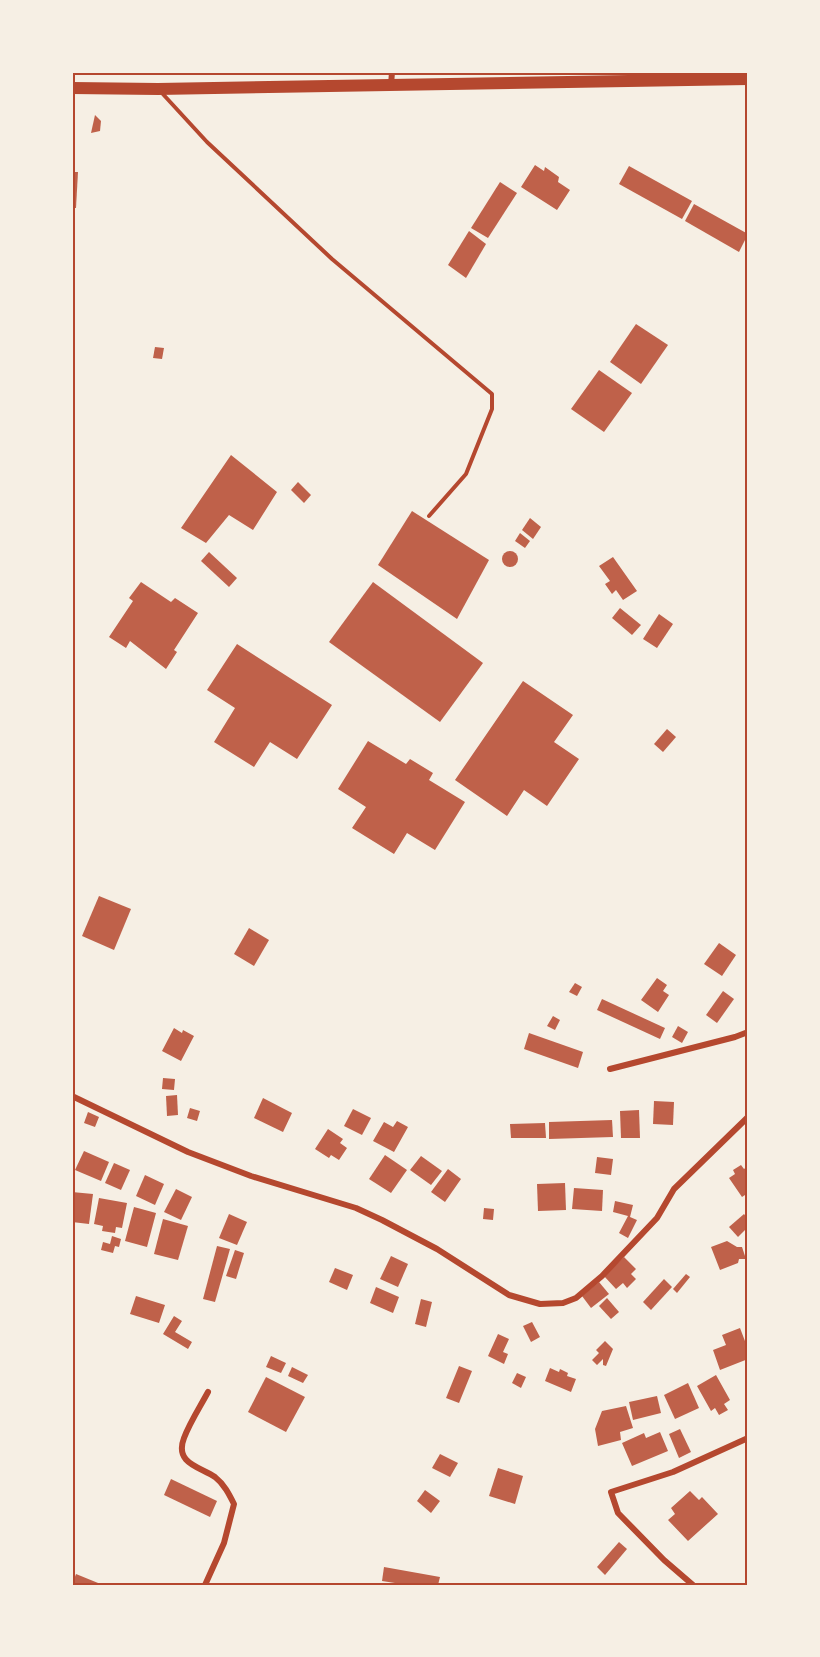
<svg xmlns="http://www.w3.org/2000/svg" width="820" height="1657" viewBox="0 0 820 1657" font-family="'Asap Condensed',sans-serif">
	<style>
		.building { fill: #bf614a }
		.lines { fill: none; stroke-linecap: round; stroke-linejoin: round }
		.service { stroke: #b5482f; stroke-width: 4 }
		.minor { stroke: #b5482f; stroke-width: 6 }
		.trunk { stroke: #b5482f; stroke-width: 12 }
		.neatline { fill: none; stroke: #b5482f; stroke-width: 2 }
	</style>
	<rect width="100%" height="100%" fill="#f6efe4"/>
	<g class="building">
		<polygon points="95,115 101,121 100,131 91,133"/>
		<polygon points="535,165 544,171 545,167 559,177 558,182 570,190 557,210 521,187"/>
		<polygon points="629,166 692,201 682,219 619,184"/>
		<polygon points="72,172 78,172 76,208 72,208"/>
		<polygon points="500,182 517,193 488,238 471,228"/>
		<polygon points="694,204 748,234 739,252 685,221"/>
		<polygon points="469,231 486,244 466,278 448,265"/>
		<polygon points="636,324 668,345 641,384 610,362"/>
		<polygon points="155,347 164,348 162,359 153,358"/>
		<polygon points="599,370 632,393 604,432 571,409"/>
		<polygon points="231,455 277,492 253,530 229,515 206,543 181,528"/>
		<polygon points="298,482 311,495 304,503 291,490"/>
		<polygon points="412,511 489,560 457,619 378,565"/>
		<polygon points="530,518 541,527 533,539 522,530"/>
		<polygon points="520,533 530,541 525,548 515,541"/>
		<circle cx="510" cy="559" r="8"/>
		<polygon points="209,552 237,578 229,587 201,561"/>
		<polygon points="613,557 637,591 623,600 616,590 612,594 605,584 610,581 599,566"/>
		<polygon points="141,582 171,602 175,598 198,613 174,650 177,652 166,669 130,641 126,648 109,637 133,601 129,598"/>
		<polygon points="373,582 483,663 440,722 329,642"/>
		<polygon points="620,608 641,625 632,635 612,618"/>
		<polygon points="659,614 673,624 657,648 643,639"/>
		<polygon points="237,644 332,705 297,759 270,742 254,767 214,742 235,708 207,690"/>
		<polygon points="523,681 573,715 554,742 579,759 547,806 524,790 507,816 455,780"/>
		<polygon points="667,729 676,737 663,752 654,744"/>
		<polygon points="368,741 406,764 410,759 433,773 429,780 465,802 435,850 407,833 394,854 352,828 366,807 338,789"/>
		<polygon points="99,896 131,909 114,950 82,936"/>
		<polygon points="249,928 269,940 254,966 234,954"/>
		<polygon points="719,943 736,955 722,976 704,964"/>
		<polygon points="657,978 667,985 663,991 669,995 658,1012 641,1000"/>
		<polygon points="575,983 582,987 577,996 569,992"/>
		<polygon points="723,991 734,999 717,1023 706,1015"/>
		<polygon points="602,999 665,1028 660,1039 597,1010"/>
		<polygon points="553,1016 560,1020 555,1030 547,1026"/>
		<polygon points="678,1026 688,1032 682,1043 672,1037"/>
		<polygon points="174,1028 182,1033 183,1030 194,1036 181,1061 162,1051"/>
		<polygon points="529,1033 583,1052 578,1068 524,1049"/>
		<polygon points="163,1078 175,1079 174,1090 162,1089"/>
		<polygon points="177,1095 178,1115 167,1116 166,1096"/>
		<polygon points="263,1098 292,1113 283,1132 254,1118"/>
		<polygon points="654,1101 674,1102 673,1125 653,1124"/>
		<polygon points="190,1108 200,1111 197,1121 187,1118"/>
		<polygon points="353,1109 371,1118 362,1135 344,1126"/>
		<polygon points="639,1110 640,1138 621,1138 620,1111"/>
		<polygon points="88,1112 99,1117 95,1127 84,1123"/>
		<polygon points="612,1120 613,1137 549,1139 549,1122"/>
		<polygon points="397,1121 408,1127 394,1152 373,1141 384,1122 393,1127"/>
		<polygon points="545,1123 546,1138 511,1138 510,1124"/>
		<polygon points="328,1129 343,1139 340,1143 347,1148 339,1160 331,1155 329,1158 315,1149"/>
		<polygon points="84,1151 109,1162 101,1181 75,1170"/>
		<polygon points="385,1155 407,1170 391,1193 369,1179"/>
		<polygon points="421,1156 442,1171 431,1185 410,1170"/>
		<polygon points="597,1157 613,1159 611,1175 595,1173"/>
		<polygon points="114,1163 130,1170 121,1190 105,1183"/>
		<polygon points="741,1165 744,1169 748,1166 748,1193 742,1197 729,1178 735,1174 733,1170"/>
		<polygon points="448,1169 461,1179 445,1202 431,1192"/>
		<polygon points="145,1175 164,1184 155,1205 136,1196"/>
		<polygon points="565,1183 566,1210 538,1211 537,1184"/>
		<polygon points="574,1188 603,1190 602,1211 572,1209"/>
		<polygon points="176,1189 192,1197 181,1220 164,1212"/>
		<polygon points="72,1192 93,1194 89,1224 72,1222"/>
		<polygon points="99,1198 127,1203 122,1228 116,1227 115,1233 102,1231 103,1226 94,1224"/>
		<polygon points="615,1201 633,1205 630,1217 637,1220 628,1238 619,1233 628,1216 613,1212"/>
		<polygon points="134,1207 156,1213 147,1247 125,1241"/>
		<polygon points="484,1208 494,1209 493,1220 483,1219"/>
		<polygon points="229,1214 247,1222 237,1245 219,1238"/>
		<polygon points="744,1214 748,1219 748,1227 738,1237 729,1227"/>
		<polygon points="163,1219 188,1226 178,1260 154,1254"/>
		<polygon points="112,1236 121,1239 119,1247 115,1246 113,1253 101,1250 103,1242 110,1244"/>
		<polygon points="727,1241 737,1247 742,1247 746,1259 739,1259 738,1263 720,1270 711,1247"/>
		<polygon points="217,1246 230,1249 215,1302 203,1299"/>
		<polygon points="235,1250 244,1253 236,1279 226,1276"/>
		<polygon points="391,1256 408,1264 398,1287 380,1279"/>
		<polygon points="624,1257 636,1269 631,1274 636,1279 627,1288 623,1283 616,1289 604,1276"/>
		<polygon points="335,1268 353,1275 347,1290 329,1282"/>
		<polygon points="686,1274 690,1277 677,1293 673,1289"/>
		<polygon points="664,1279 672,1287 651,1310 643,1302"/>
		<polygon points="599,1282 609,1294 591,1308 582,1296"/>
		<polygon points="376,1287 399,1297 393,1313 370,1303"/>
		<polygon points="136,1296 165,1305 159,1323 130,1314"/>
		<polygon points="607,1298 619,1312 611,1319 599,1306"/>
		<polygon points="421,1299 432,1302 426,1327 415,1324"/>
		<polygon points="174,1316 182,1321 175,1332 192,1342 188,1349 163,1334"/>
		<polygon points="532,1322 540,1337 531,1342 523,1326"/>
		<polygon points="740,1328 748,1349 748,1359 720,1370 713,1350 726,1345 722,1335"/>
		<polygon points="498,1334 509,1339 503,1352 508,1354 504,1364 488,1356"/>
		<polygon points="605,1341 613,1349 606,1366 603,1365 603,1359 597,1365 592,1360 599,1353 596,1350"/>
		<polygon points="271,1356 286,1363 281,1373 266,1367"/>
		<polygon points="459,1366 472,1371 459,1403 446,1398"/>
		<polygon points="292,1367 308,1375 303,1383 288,1376"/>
		<polygon points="550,1368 559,1372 560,1369 568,1373 567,1376 576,1379 571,1392 545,1381"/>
		<polygon points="517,1373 526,1377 521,1388 512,1383"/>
		<polygon points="716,1375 730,1400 724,1404 728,1410 719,1415 715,1408 711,1411 697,1386"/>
		<polygon points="266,1377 305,1397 286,1432 248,1412"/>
		<polygon points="688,1383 699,1408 675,1419 664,1395"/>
		<polygon points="657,1396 661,1413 633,1420 629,1402"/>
		<polygon points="626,1406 633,1428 620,1432 621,1440 598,1446 595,1429 602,1411"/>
		<polygon points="680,1429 691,1452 679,1458 669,1434"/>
		<polygon points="660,1432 668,1451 632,1466 622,1443 644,1433 646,1438"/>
		<polygon points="440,1454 458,1463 450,1477 432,1468"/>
		<polygon points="498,1468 523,1476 515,1504 489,1496"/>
		<polygon points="171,1479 217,1501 210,1517 164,1495"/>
		<polygon points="425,1490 440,1501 431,1513 417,1501"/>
		<polygon points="690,1491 699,1500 702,1497 718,1514 688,1541 668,1520 675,1514 671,1508"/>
		<polygon points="619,1542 627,1549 605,1575 597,1567"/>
		<polygon points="384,1567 440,1577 438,1585 408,1585 382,1581"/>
		<polygon points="76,1574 103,1585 72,1585"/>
	</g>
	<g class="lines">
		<polyline class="service" points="161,92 207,142 332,259 492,394 492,409 466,474 429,516"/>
		<g class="minor">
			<polyline points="391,85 392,72"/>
			<polyline points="610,1069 735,1037 748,1032"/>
			<polyline points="72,1096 188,1152 251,1176 356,1208 382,1220 437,1249 509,1295 540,1304 563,1303 576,1298 602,1276 657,1218 674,1189 748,1117"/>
			<path d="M205,1585l19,-42 10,-39c-5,-10 -10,-20 -19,-27 -14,-10 -41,-13 -31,-39 6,-16 16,-31 24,-46"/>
			<polyline points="693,1585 664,1560 618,1513 611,1492 673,1472 748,1438"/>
		</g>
		<polyline class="trunk" points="72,88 158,89 748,79"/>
	</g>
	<rect width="820" height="1657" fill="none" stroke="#f6efe4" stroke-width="147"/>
	<rect x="74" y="74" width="672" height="1510" class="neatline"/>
</svg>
